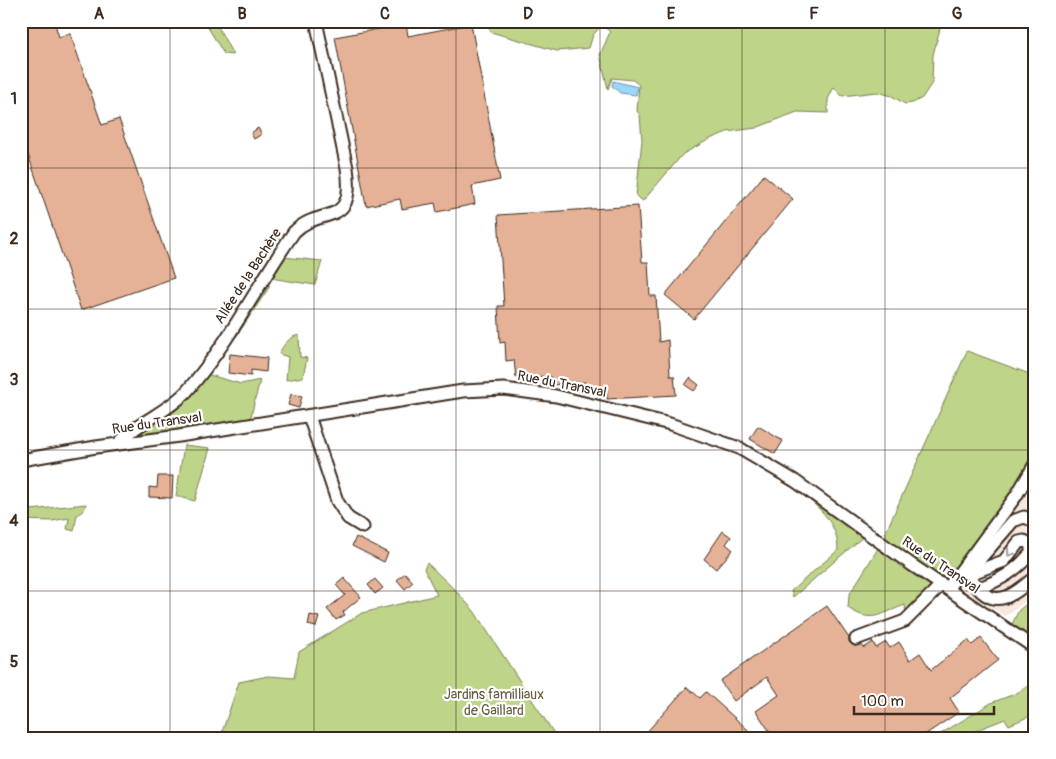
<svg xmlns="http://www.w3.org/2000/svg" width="1056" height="759" viewBox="0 0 1056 759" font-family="Pangolin,sans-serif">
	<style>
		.built { fill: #f7e8e0 }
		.green { fill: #bed489; stroke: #7c7f54 }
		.water { fill: #99d7fb; stroke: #7392a3 }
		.building { fill: #e5b297; stroke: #3b2a1e }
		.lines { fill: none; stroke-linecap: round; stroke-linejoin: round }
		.minor-casing { stroke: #3b2a1e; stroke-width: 15 }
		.minor { stroke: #fff; stroke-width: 11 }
		.oneway { stroke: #a79f9a }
		.grid { fill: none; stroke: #3b2a1e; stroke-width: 1; stroke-opacity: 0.55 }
		.labels { text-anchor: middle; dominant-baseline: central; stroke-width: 4.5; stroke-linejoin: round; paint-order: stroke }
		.street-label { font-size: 14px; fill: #3b2a1e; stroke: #fff }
		.park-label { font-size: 14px; fill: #625d3e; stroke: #fff }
		.neatline { fill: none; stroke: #3b2a1e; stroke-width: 2 }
		.grid-label { font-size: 16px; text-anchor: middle; font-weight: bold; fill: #3b2a1e }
	</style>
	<rect width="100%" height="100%" fill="#fff"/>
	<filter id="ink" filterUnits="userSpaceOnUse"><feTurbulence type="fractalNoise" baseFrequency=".02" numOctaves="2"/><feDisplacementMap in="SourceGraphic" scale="10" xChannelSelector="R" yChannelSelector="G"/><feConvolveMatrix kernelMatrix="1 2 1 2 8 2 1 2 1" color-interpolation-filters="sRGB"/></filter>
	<g filter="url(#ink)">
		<polygon class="built" points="1026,494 1035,501 1035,595 1005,616 963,591 962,579 982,550"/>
		<g class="green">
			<polygon points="204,21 215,21 233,55 224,54"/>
			<polygon points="484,21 942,21 933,55 932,83 922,98 913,103 905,104 892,96 877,92 842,96 834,87 828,99 828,113 797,112 756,128 727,132 710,139 683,154 643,201 636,196 642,140 640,115 637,111 639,85 633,80 612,78 608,89 600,55 610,32 602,25 593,35 589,48 557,51 491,32"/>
			<polygon points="283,257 322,261 315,285 270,278"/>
			<polygon points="267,284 270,286 236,337 233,334"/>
			<path d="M299,335l1,22 7,1 -4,19 -17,3 2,-23 -9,-3c4,-9 10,-17 20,-19z"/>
			<path d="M967,351l68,25v80l-23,39 -26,31 -31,45 -20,15 -29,29 -1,-10c-25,9 -33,19 -57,3l1,-13 30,-48z"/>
			<polygon points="206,374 241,384 260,380 250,420 133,438 132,433"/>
			<polygon points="184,445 210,448 195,501 176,496"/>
			<path d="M769,472h6l89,64 -71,61 -2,-6 47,-41c0,-39 -41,-58 -69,-78z"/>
			<polygon points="86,504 84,510 77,515 74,531 67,529 69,518 52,521 21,520 21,511"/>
			<polygon points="427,563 457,592 474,611 557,738 220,738 239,682 268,676 294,678 299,652 362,613 437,595 424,569"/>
			<polygon points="1035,597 1035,642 1011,626 1019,610"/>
			<polygon points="1035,681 1035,714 1009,725 1005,719 967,734 970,738 934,738 991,703 1017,693"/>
		</g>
		<polygon class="water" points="613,81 638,87 636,95 620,93 612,86"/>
		<g class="building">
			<polygon points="21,21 54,21 59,37 70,33 102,125 119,119 174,278 81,310 21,134"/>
			<polygon points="406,24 408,36 471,24 500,180 472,186 475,204 437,212 435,203 402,209 400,199 366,206 335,37"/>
			<polygon points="258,128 262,134 254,139 251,133"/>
			<polygon points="764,175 793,199 694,319 665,295"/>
			<polygon points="638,206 642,262 648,262 650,296 656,296 659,342 668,340 670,376 674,376 676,395 607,399 607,390 586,392 585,382 551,385 550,376 516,378 514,360 506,361 505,342 500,343 498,306 504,306 498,215"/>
			<polygon points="230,354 267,358 266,372 251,370 251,376 228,373"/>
			<polygon points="690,378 699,385 694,391 685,385"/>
			<polygon points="291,394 302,396 299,408 288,405"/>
			<polygon points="758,426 783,441 775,454 750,439"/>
			<polygon points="158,476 173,476 172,498 149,497 149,487 157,488"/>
			<polygon points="723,531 731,537 726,544 733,550 716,569 704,559"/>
			<polygon points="356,537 388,553 384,562 352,546"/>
			<polygon points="405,573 413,582 405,589 397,580"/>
			<polygon points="344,578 361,597 343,612 345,615 336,620 327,609 345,595 336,585"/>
			<polygon points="375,579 383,588 375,594 368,585"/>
			<polygon points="827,606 849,638 849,642 854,646 862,645 864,648 873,642 876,648 886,642 890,648 899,642 910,660 920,653 931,670 968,640 972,645 981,638 998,660 950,698 959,712 920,738 774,738 756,711 779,695 767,677 734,701 720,681"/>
			<polygon points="310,615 319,617 316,627 308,625"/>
			<polygon points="687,687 700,698 706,692 757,738 648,738 645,734"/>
		</g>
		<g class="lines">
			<defs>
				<g id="minor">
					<polyline points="309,416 337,501 348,518 363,527"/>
					<path d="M118,444c20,-23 49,-31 69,-53 42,-48 71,-107 107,-159 26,-27 62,-2 53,-64l-31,-147"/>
					<polyline points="21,460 96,447 179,436 463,391 504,389 556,396 670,424 739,448 795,481 912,565 1035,648"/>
					<path d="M962,571c8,6 13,14 20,21 19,17 38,-3 53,-15"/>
					<polyline points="968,573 1013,521 1024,517 1035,521"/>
					<path d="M967,575l37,-14 15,-19 5,-1 7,3v9c-15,18 -30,27 -52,35"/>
					<polyline points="948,588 1016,496 1035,464"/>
					<polyline points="856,639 905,621 942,584"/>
				</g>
			</defs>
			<use href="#minor" class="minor-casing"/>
			<use href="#minor" class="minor"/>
		</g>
		<defs><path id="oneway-chevron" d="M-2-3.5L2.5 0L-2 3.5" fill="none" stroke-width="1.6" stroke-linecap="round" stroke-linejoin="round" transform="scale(1.25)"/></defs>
		<use class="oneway" href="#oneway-chevron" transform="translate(1010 553) rotate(127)"/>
	</g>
	<path class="grid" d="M170,21v717M314,21v717M456,21v717M600,21v717M742,21v717M885,21v717M21,168h1014M21,309h1014M21,450h1014M21,591h1014"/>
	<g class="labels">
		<g class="street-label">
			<text transform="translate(248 276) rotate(-57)">Allée de la Bachère</text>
			<text transform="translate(562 384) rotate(11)">Rue du Transval</text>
			<text transform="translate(157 423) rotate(-8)">Rue du Transval</text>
			<text transform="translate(941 565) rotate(34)">Rue du Transval</text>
		</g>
		<g class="park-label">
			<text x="494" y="694">Jardins familliaux<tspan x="494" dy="16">de Gaillard</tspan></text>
		</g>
	</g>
	<rect width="1056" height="759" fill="none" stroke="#fff" stroke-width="55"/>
	<path d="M854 706v8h140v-8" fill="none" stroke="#3b2a1e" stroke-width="2.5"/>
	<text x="861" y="706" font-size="15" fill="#3b2a1e" stroke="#ffffff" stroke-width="4" paint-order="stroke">100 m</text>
	<rect x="28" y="28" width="1000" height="704" class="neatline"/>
	<g class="grid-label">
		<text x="99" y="19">A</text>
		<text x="242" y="19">B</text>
		<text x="385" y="19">C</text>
		<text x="528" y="19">D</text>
		<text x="671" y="19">E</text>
		<text x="814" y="19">F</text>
		<text x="957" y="19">G</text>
		<text x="14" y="104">1</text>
		<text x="14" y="244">2</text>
		<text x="14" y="385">3</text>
		<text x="14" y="526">4</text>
		<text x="14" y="667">5</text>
	</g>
</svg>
